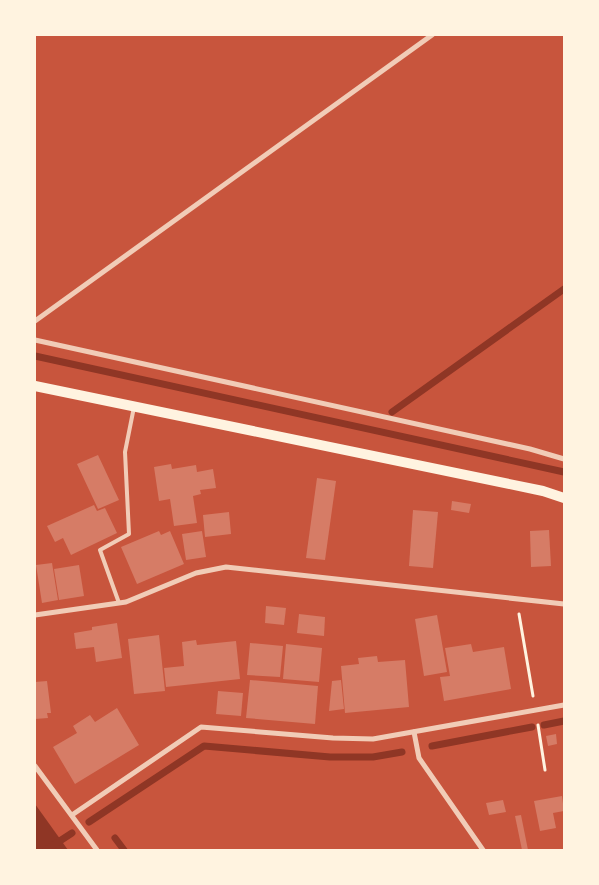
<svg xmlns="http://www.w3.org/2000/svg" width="599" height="885" viewBox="0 0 599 885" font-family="'Titillium Web',sans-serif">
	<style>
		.water { fill: #8f3625 }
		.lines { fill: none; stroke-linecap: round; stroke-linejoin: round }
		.stream { stroke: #8f3625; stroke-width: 7 }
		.building { fill: #d67c66 }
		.path { stroke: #fff3e0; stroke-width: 3 }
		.service { stroke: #f1ccb7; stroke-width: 4 }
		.minor { stroke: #f1ccb7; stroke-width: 5 }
		.secondary { stroke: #fff3e0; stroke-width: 10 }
	</style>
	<rect width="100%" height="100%" fill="#c8553d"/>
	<polygon class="water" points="35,804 68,850 35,850"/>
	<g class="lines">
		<g class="stream">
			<polyline points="35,356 564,472"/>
			<polyline points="392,412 564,289"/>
			<polyline points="544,725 564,721"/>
			<polyline points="432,746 532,727"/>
			<polyline points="89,822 204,746 330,757 373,757 402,752"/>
			<polyline points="115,838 124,850"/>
			<polyline points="46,850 72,833"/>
		</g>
	</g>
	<g class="building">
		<polygon points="98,455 119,500 98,509 77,464"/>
		<polygon points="171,464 172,469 196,465 197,472 213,469 216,488 200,490 201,494 193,496 197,523 174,526 170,499 159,501 154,467"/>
		<polygon points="317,478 336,481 325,560 306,558"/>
		<polygon points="452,501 471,504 469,513 451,510"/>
		<polygon points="94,505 97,511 105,508 117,533 71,555 63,538 55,542 47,526"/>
		<polygon points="413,510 438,512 433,568 409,566"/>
		<polygon points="229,512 231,534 205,537 203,515"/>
		<polygon points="549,530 551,566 531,567 530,531"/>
		<polygon points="159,531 161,535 170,531 184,564 137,584 121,547"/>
		<polygon points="202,531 206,557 186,560 182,534"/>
		<polygon points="52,563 58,600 42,603 36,565"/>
		<polygon points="79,565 84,596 59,600 54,569"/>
		<polygon points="266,606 286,608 284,625 265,623"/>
		<polygon points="299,614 325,617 324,636 297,633"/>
		<polygon points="437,615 447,672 424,676 415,619"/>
		<polygon points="117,623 122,658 96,662 94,647 76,649 74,633 92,630 92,627"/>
		<polygon points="159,635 165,691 134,694 128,639"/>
		<polygon points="196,640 197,645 236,641 240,679 166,687 164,668 184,666 182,642"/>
		<polygon points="250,643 283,646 280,677 247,675"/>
		<polygon points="286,644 322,648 319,682 283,679"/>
		<polygon points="471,644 473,652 504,647 511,689 444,701 440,677 450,676 445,648"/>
		<polygon points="377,656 378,662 405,660 409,707 345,713 341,666 359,664 358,658"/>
		<polygon points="250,680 318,686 315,724 246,718"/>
		<polygon points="341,680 344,709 329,711 332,681"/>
		<polygon points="47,681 51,713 47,713 48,718 35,719 35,682"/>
		<polygon points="218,691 243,693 241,716 216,714"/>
		<polygon points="117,708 139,745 75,784 53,747 77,733 73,726 90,715 95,722"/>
		<polygon points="556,734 557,744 548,746 546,736"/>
		<polygon points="562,796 564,811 553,813 556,828 540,831 534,801"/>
		<polygon points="503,800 506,812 489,815 486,803"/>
		<polygon points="521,815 528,850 522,850 515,816"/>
	</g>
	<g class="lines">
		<g class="path">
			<polyline points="519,614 533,696"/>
			<polyline points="538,725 545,770"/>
		</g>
		<polyline class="service" points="119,603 100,550 129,534 125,452 134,407"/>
		<g class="minor">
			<polyline points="35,321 432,35"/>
			<polyline points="35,340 530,449 564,459"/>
			<polyline points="35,615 126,602 196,573 226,567 564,604"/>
			<polyline points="414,732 419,758 483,850"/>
			<polyline points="35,766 97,850"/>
			<polyline points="72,815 201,727 333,738 373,739 564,705"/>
		</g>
		<polyline class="secondary" points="35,386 543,491 564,498"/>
	</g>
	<rect width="599" height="885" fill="none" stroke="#fff3e0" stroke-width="72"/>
</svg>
